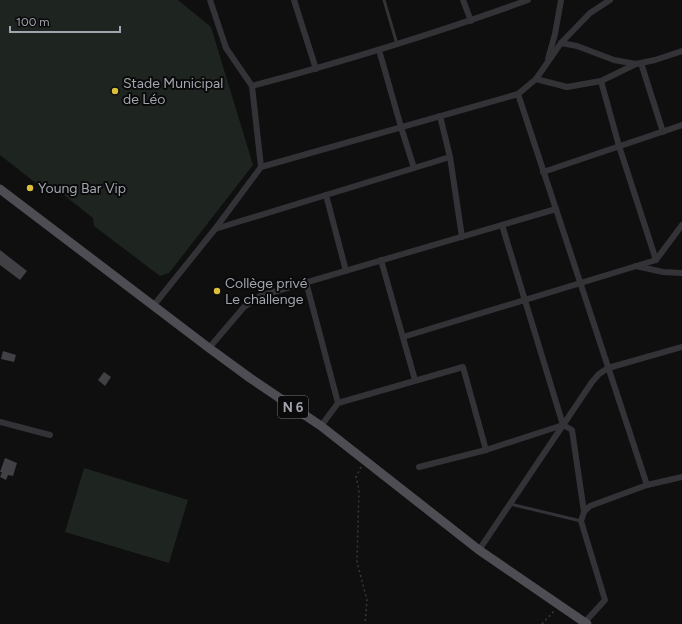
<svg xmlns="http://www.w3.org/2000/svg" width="682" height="624" viewBox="0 0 682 624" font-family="Figtree,sans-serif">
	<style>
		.grass { fill: #1e241f }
		.building { fill: #414145 }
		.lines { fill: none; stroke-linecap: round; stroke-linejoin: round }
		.path { stroke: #39393d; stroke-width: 1.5; stroke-dasharray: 2 3; stroke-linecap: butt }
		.lane { stroke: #333337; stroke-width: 3 }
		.street { stroke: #333337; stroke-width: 6 }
		.primary { stroke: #4d4d53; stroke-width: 9 }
		.poi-dot { fill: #dbbe3c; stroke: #0a0a0b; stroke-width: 1.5 }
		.labels { text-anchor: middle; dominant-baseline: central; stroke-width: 4; stroke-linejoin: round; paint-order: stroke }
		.shield { fill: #0a0a0b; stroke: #74767e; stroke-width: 1 }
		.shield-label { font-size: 13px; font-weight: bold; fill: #a2a4af }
		.poi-label { font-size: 14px; fill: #a2a4af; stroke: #0a0a0b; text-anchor: start }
	</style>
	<rect width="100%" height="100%" fill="#0f0f10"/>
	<g class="grass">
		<polygon points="0,0 178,0 211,27 253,165 169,273 160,276 94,226 93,218 55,188 50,194 0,155"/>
		<polygon points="84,468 188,500 169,563 65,532"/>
	</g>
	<g class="building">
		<polygon points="0,250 27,271 20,280 0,265"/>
		<polygon points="3,351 16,355 14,362 1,359"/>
		<polygon points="104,372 111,377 105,386 98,380"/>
		<polygon points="5,458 17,463 13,476 8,475 6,480 0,477 2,472 0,472"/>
	</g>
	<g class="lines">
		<g class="path">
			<polyline points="361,467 356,477 359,490 357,562 367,600 365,624"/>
			<polyline points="542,624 554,611"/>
		</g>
		<g class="lane">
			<polyline points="384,0 397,44"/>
			<polyline points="510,504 581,521"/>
		</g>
		<g class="street">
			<polyline points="210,0 226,48 252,86 261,167"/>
			<polyline points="294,0 316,69"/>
			<polyline points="463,0 471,21"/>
			<polyline points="561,43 577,46 614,60 636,64 655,60 682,51"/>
			<polyline points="379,50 401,127 414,168"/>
			<polyline points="548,59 555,34 561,0"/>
			<polyline points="641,63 663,132"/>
			<polyline points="536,79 567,87 601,81 636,64"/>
			<polyline points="601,81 619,146 656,260"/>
			<path d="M252,86c93,-25 185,-53 276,-86"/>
			<polyline points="518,94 647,485"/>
			<polyline points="440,116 450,157 462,237"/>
			<polyline points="543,172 682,125"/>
			<polyline points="326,195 346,271"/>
			<polyline points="502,225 563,425 572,430 584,512"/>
			<polyline points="215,229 450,157"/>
			<polyline points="381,260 415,380"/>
			<polyline points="636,266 663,272 682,273"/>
			<polyline points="306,282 338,403"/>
			<polyline points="154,305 215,229 261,167 518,94 536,79 561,43 590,13 610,0"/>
			<polyline points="403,337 656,260 682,225"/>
			<polyline points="209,348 244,307 260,296 556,209"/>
			<polyline points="0,422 50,435"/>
			<polyline points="321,426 338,403 463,367 486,450"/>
			<polyline points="419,467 486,450 563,425"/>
			<polyline points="479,550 592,382 599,374 608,368 682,347"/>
			<polyline points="584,623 605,600 581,521 584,512 590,506 647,485 682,477"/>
		</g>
		<polyline class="primary" points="0,189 209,348 250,378 321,426 479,550 587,624"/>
	</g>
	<g class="poi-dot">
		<circle cx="115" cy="91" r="4"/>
		<circle cx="30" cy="188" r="4"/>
		<circle cx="217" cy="291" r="4"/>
	</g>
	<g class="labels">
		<rect class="shield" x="278" y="396" width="30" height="22" rx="3"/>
		<g class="shield-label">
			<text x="293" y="407">N 6</text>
		</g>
		<g class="poi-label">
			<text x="123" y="83">Stade Municipal<tspan x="123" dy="16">de Léo</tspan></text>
			<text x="38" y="188">Young Bar Vip</text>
			<text x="225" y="283">Collège privé<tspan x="225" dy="16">Le challenge</tspan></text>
		</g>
	</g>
	<path d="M10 26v6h110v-6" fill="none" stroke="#a2a4af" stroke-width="2"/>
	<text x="16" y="26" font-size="12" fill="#a2a4af" stroke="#0a0a0b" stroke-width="3" paint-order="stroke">100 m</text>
</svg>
